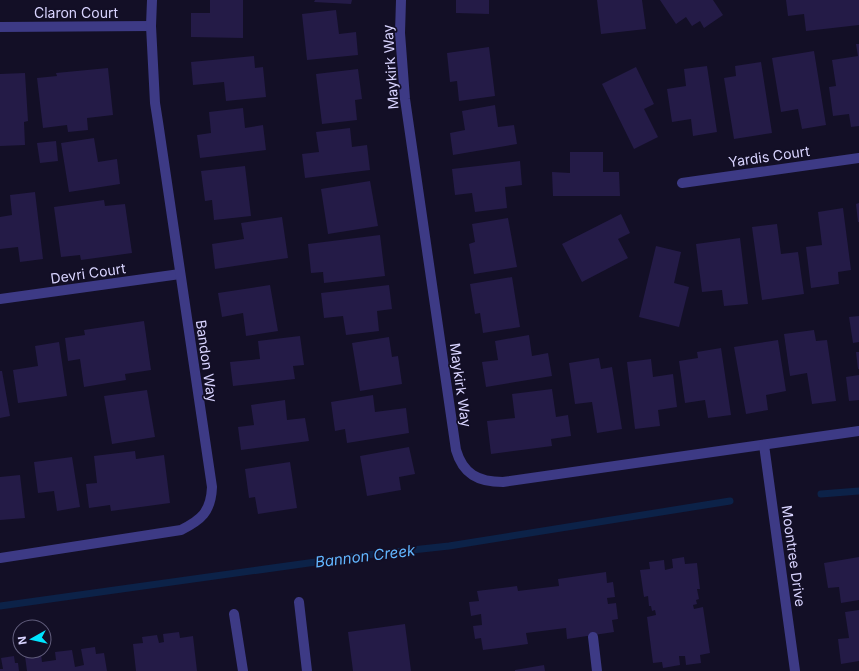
<svg xmlns="http://www.w3.org/2000/svg" width="859" height="671" viewBox="0 0 859 671" font-family="Inter,sans-serif">
	<style>
		.lines { fill: none; stroke-linecap: round; stroke-linejoin: round }
		.stream { stroke: #0c2248; stroke-width: 7 }
		.building { fill: #241b47 }
		.service { stroke: #3d3a85; stroke-width: 10 }
		.minor { stroke: #3d3a85; stroke-width: 10 }
		.labels { text-anchor: middle; dominant-baseline: central; stroke-width: 3.5; stroke-linejoin: round; paint-order: stroke }
		.street-label { font-size: 14px; fill: #d9d4ff; stroke: #130f26 }
		.water-label { font-size: 15px; font-style: italic; fill: #62b6ff; stroke: #130f26 }
	</style>
	<rect width="100%" height="100%" fill="#130f26"/>
	<g class="lines">
		<g class="stream">
			<polyline points="821,494 859,491"/>
			<polyline points="0,606 366,555 449,546 730,501"/>
		</g>
	</g>
	<g class="building">
		<polygon points="210,0 243,0 243,38 191,37 191,13 210,13"/>
		<polygon points="315,0 352,0 351,4 314,2"/>
		<polygon points="456,0 489,0 489,14 456,13"/>
		<polygon points="597,0 642,0 646,29 601,34"/>
		<polygon points="660,0 713,0 723,15 704,28 700,21 692,26 686,17 676,24"/>
		<polygon points="786,0 859,0 859,25 806,31 804,14 788,16"/>
		<polygon points="336,10 339,34 356,32 358,55 307,60 302,14"/>
		<polygon points="856,44 859,44 859,126 851,127 849,114 833,116 829,87 836,86 832,60 858,56"/>
		<polygon points="489,47 495,96 459,101 457,81 450,82 447,53"/>
		<polygon points="814,51 826,125 802,129 798,109 781,112 772,58"/>
		<polygon points="254,56 255,68 263,67 266,97 226,101 224,82 193,85 191,62"/>
		<polygon points="761,62 772,133 734,139 724,78 736,76 735,66"/>
		<polygon points="707,66 717,132 693,136 691,119 672,122 667,89 686,86 684,69"/>
		<polygon points="636,67 654,104 644,109 658,137 634,149 602,84"/>
		<polygon points="108,68 113,115 87,118 88,130 68,132 67,125 43,128 37,78 57,76 56,73"/>
		<polygon points="358,69 362,99 355,100 357,120 322,124 316,74"/>
		<polygon points="25,73 28,121 24,122 25,145 0,146 0,74"/>
		<polygon points="495,105 498,127 514,125 517,144 453,155 450,133 465,130 462,111"/>
		<polygon points="243,108 245,128 263,125 266,150 200,158 197,135 211,133 209,112"/>
		<polygon points="350,128 352,147 367,145 370,170 305,178 302,154 319,152 316,132"/>
		<polygon points="94,138 98,162 117,159 120,184 69,192 61,143"/>
		<polygon points="56,141 58,161 40,163 37,143"/>
		<polygon points="570,152 603,152 603,172 619,172 620,196 553,196 552,172 570,173"/>
		<polygon points="520,161 522,185 505,187 507,208 475,212 472,193 455,195 452,169"/>
		<polygon points="245,166 251,216 214,220 212,200 205,201 201,171"/>
		<polygon points="370,181 378,226 328,234 321,189"/>
		<polygon points="35,192 43,259 20,262 18,247 0,249 0,217 12,215 10,195"/>
		<polygon points="104,200 105,206 125,204 132,253 81,260 80,255 61,257 54,207"/>
		<polygon points="859,203 859,222 858,222 856,204"/>
		<polygon points="843,208 851,270 838,272 839,284 811,288 806,247 822,245 818,212"/>
		<polygon points="621,214 630,233 618,239 628,258 582,282 562,244"/>
		<polygon points="282,217 288,258 215,269 212,244 244,239 241,223"/>
		<polygon points="508,218 517,267 474,274 469,244 475,242 472,224"/>
		<polygon points="777,224 781,254 798,252 804,294 762,300 752,227"/>
		<polygon points="380,235 385,276 324,283 323,272 311,273 308,244"/>
		<polygon points="740,238 748,304 724,306 722,290 702,292 696,244"/>
		<polygon points="656,246 681,252 674,283 689,287 679,327 639,317"/>
		<polygon points="512,277 520,327 483,333 480,313 475,314 470,284"/>
		<polygon points="270,285 278,331 246,336 243,313 222,317 218,293"/>
		<polygon points="389,285 392,309 377,311 379,331 346,335 343,316 324,318 321,293"/>
		<polygon points="859,316 859,342 853,343 849,317"/>
		<polygon points="144,321 151,370 125,374 126,380 84,387 80,359 68,361 65,338 85,335 84,330"/>
		<polygon points="814,330 816,341 827,340 836,401 812,404 807,373 790,376 784,334"/>
		<polygon points="529,335 532,356 548,353 552,376 486,387 482,362 498,360 495,341"/>
		<polygon points="300,336 304,365 293,366 295,379 233,386 230,362 260,359 258,341"/>
		<polygon points="389,337 392,357 398,356 402,384 360,391 352,343"/>
		<polygon points="778,340 786,391 766,395 768,410 746,414 734,347"/>
		<polygon points="59,342 67,396 18,403 13,370 38,366 35,346"/>
		<polygon points="721,348 731,415 708,418 705,400 685,403 679,361 698,358 697,352"/>
		<polygon points="856,352 859,352 859,369 858,369"/>
		<polygon points="599,358 601,369 612,367 622,429 597,433 592,402 575,404 569,363"/>
		<polygon points="651,359 653,377 673,374 677,407 658,410 660,426 635,429 627,362"/>
		<polygon points="0,371 2,371 10,416 0,418"/>
		<polygon points="859,375 859,400 849,401 846,377"/>
		<polygon points="552,389 556,417 568,415 571,436 551,439 552,446 491,454 487,421 515,418 512,394"/>
		<polygon points="147,390 155,437 112,444 104,396"/>
		<polygon points="373,395 375,412 406,408 409,433 347,443 345,429 335,431 331,402"/>
		<polygon points="285,400 287,420 305,418 309,441 241,450 238,427 254,425 251,405"/>
		<polygon points="409,447 415,474 399,477 401,490 367,496 360,456"/>
		<polygon points="135,451 136,459 164,455 170,503 111,511 110,505 89,508 86,484 97,483 94,456"/>
		<polygon points="72,457 80,507 57,511 54,491 38,493 34,462"/>
		<polygon points="290,462 297,508 258,514 255,497 249,498 245,469"/>
		<polygon points="20,475 25,518 0,520 0,477"/>
		<polygon points="684,557 685,564 697,563 700,589 697,589 699,599 696,600 697,604 693,605 694,609 703,607 710,653 700,655 701,663 686,665 685,656 679,656 680,665 663,668 662,662 653,663 647,617 656,615 655,610 652,611 651,606 649,606 648,596 644,597 640,570 650,569 649,562 664,560 665,570 673,568 672,559"/>
		<polygon points="859,557 859,600 841,603 839,587 828,588 824,563"/>
		<polygon points="606,572 607,583 613,582 615,597 607,598 608,604 616,603 618,619 612,620 614,632 567,639 566,628 526,633 528,644 483,650 481,638 475,639 473,626 482,625 481,614 471,616 469,602 479,601 477,591 517,586 518,591 559,586 558,579"/>
		<polygon points="859,610 859,661 841,664 838,639 849,638 845,612"/>
		<polygon points="405,624 411,671 353,671 348,632"/>
		<polygon points="179,632 180,638 193,636 197,671 136,671 133,644 143,643 142,637 157,635 159,643 164,642 163,634"/>
		<polygon points="95,647 96,654 104,653 107,671 27,671 25,656 41,654 42,662 56,660 55,652 72,650 75,667 84,665 81,649"/>
		<polygon points="14,656 15,663 18,663 19,671 0,671 0,669 3,669 1,658"/>
		<polygon points="544,665 545,671 515,671 515,670"/>
	</g>
	<g class="lines">
		<g class="service">
			<polyline points="299,602 307,671"/>
			<polyline points="234,614 243,671"/>
			<polyline points="593,637 597,671"/>
		</g>
		<g class="minor">
			<path d="M401,0l-1,33 5,66 51,351c7,24 22,32 47,32l356,-51"/>
			<polyline points="0,27 151,26"/>
			<polyline points="682,183 859,158"/>
			<polyline points="0,299 180,274"/>
			<polyline points="764,445 795,671"/>
			<path d="M0,558l181,-28c20,-10 30,-18 31,-43l-54,-365 -3,-19 -4,-77 1,-26"/>
		</g>
	</g>
	<g class="labels">
		<g class="street-label">
			<text x="76" y="12">Claron Court</text>
			<text transform="translate(390 67) rotate(-94)">Maykirk Way</text>
			<text transform="translate(769 156) rotate(-8)">Yardis Court</text>
			<text transform="translate(88 273) rotate(-8)">Devri Court</text>
			<text transform="translate(207 361) rotate(82)">Bandon Way</text>
			<text transform="translate(461 385) rotate(82)">Maykirk Way</text>
			<text transform="translate(794 556) rotate(82)">Moontree Drive</text>
		</g>
		<g class="water-label">
			<text transform="translate(365 556) rotate(-7)">Bannon Creek</text>
		</g>
	</g>
	<g transform="translate(32 639) rotate(262)"><circle r="19" fill="#130f26" stroke="#625e7d"/>
	<path d="M0-3L7 15L0 10L-7 15Z" fill="#00e5ff"/>
	<text y="-6" font-size="11" font-weight="bold" text-anchor="middle" fill="#d9d4ff">N</text>
	</g>
</svg>
